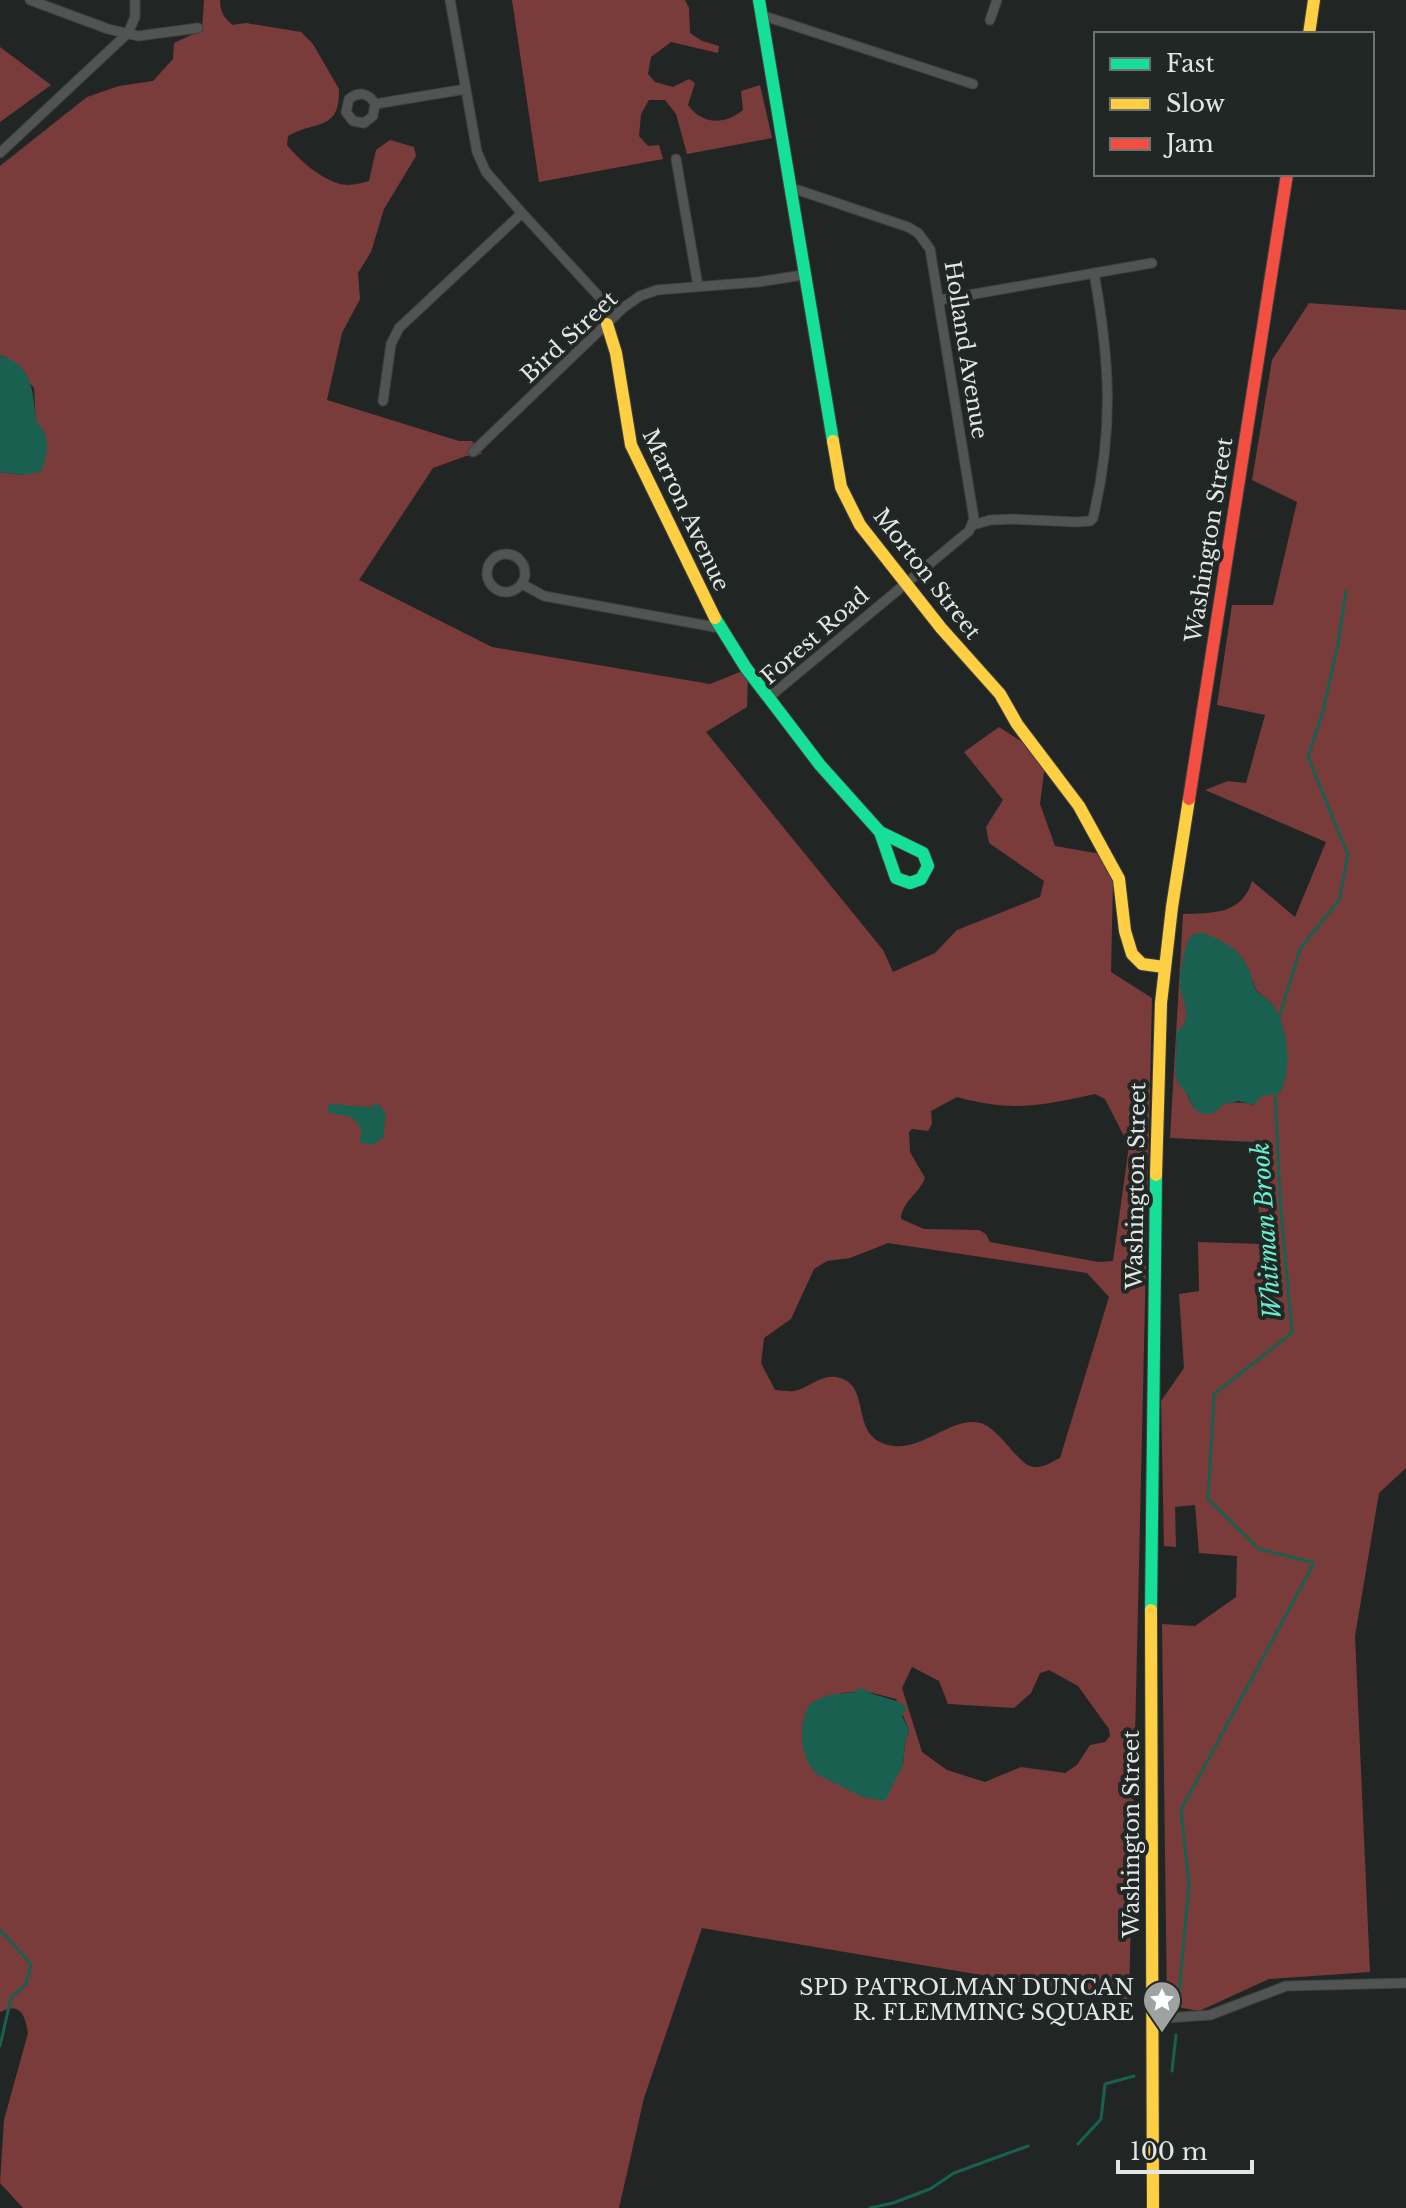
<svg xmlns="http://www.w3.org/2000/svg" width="1406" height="2208" viewBox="0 0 1406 2208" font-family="'Libre Baskerville',serif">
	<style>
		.forest { fill: #793c3b; fill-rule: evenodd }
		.water { fill: #196051 }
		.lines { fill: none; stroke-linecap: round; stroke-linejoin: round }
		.stream { stroke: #196051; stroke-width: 3 }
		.street-casing { stroke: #3e4140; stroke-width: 11 }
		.fast-casing { stroke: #3e4140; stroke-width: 14 }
		.slow-casing { stroke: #3e4140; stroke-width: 14 }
		.jam-casing { stroke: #3e4140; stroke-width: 14 }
		.street { stroke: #515453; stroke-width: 9 }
		.fast { stroke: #16e098; stroke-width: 12 }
		.slow { stroke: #ffcf43; stroke-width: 12 }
		.jam { stroke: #f24e42; stroke-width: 12 }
		.labels { text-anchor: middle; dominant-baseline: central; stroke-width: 8; stroke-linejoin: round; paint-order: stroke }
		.street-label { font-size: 22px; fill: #e2e6e5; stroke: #202725 }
		.poi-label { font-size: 22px; fill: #e2e6e5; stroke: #202725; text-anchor: end }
		.water-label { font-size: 24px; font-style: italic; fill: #68efce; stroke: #202725 }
	</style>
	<rect width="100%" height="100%" fill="#212624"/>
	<g class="forest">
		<path d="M204,0h16c0,12 4,18 13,25l13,-2 55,9 12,12 26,45c1,43 -24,31 -51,47l-1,9c12,15 32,32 50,38 11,4 21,1 32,-2l7,-31 14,-10 24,7 2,9 -32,53 -13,43 -13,21 2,26 -18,34 -15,67 132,41h13l10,13 -16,2 -33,12 -74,112 133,67 218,37 30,-12 8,4 -1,31 -41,25 177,218 10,22 42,-19 22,-23 83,-33 4,-16 -55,-38 -3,-16 17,-27 -39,-48 35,-25 47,30 -6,47 15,42 46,8 12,29 -2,89 41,26 -23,1002 -427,-72 -58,170 -25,110h-596l-23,-25 4,-63 24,-87c-3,-19 -8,-31 -28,-21v-1540l22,3 23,-41 -9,-12 -2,-34 -28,-31 -6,-2v-189l87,-69 32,-11 34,-5 20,-22 1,-16 28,-13zM1095,1094l10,5 24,47 -16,115 -15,1 -108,-20 -4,-8 -7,-4 -55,-1 -23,-10c1,-18 18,-25 24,-41l-15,-26 -1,-20 3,-3 16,2 4,-7 -1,-13 26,-14c54,15 84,9 138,-3zM888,1243l199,30 22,24 -49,161c-7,3 -15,9 -23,9 -17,3 -36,-39 -57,-44 -31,-8 -64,37 -100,19 -27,-13 -11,-56 -40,-64 -18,-6 -30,10 -46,13 -6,1 -13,-1 -19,-1l-14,-27 3,-25 27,-19 23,-50 13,-8 23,-3zM912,1667l27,14 9,23 66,4 17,-15 9,-20 9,-3 29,16 31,43 1,7 -5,6 -15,3 -13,20 -12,8 -44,-6 -36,15 -38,-12 -25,-18 -20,-64zM865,1691l31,8 13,31 -4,13 -2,22 -74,13c-26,-8 -27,-34 -26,-57l39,-28z"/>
		<path d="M512,0h173l4,8 1,25 12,8 17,5 -1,7 -47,-11 -20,15 -3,17 7,8 18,5 16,-8 6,4 -7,22c14,20 37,20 55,5l-2,-19 19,-6 12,53 -85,16 -11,-40 -11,-14h-16l-8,14 -2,22 9,10 11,-1 4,14 -124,23z"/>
		<polygon points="0,47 51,85 0,122"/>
		<path d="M1309,303l97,7v1158l-27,25 -24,143 15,336 -101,7 -70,32 -32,-6 -5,-381 33,2 41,-29 1,-41 -38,-3 -4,-48 -20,2 1,40 -12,-1 -3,-145 23,-33 -5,-74 20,-3 -1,-49 63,2 -7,-102 -84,-4 13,-224c29,-1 59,1 69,-33l43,36 31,-75 -121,-52 23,-9 18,2 19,-68 -48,-10 15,-100h41l24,-103 -45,-22 20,-120zM1248,968l8,22 16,14 -18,101c-20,-6 -41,1 -61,2l-17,-35 1,-39c15,-13 9,-30 3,-48z"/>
	</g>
	<g class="water">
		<path d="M0,355c33,11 32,34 36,62 1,8 7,10 9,17 5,12 0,27 -4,38l-19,3 -22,-3z"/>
		<path d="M1204,933c21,9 37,16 46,39 2,5 3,13 6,18 4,5 11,8 15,13 17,20 22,66 9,90l-18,3 -8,9 -15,-4 -17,4c-6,10 -18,12 -27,4 -4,-4 -5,-11 -9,-16 -4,-6 -9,-9 -10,-15 -2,-14 2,-31 0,-45 18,-15 7,-29 4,-47 -1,-10 5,-44 11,-50 4,-3 8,-3 13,-3z"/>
		<path d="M331,1104l37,3 11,-3 7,11 -3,23 -11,7 -13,-3 3,-11c-12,-21 -15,-13 -34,-19l-1,-4z"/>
		<path d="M860,1687c14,11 32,9 47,20l-5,9 7,14 -4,13 -2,22 -18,36 -22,-4 -45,-22c-19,-15 -21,-54 -7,-72l17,-8 28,-3z"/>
	</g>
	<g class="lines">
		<g class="stream">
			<polyline points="1278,1021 1300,949 1339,900 1348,855 1308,757 1323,711 1338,644 1346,591"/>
			<polyline points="0,1930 31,1964 26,1984 11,1998 0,2046"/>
			<polyline points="1178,2003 1189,1885 1181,1810 1314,1563 1259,1549 1208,1499 1214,1394 1292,1333 1280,1200 1275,1091"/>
			<polyline points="1172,2071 1176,2035"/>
			<polyline points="1078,2144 1101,2119 1105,2084 1134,2076"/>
			<polyline points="870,2208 893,2203 930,2189 954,2173 1028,2146"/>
		</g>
		<defs>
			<g id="street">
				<polyline points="30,0 108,29 138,36 198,28"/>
				<polyline points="450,0 477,152 486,172 522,213"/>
				<polyline points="761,15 973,84"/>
				<polyline points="990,20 997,0"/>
				<path d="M375,104l-2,12 -9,7 -11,-2 -7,-9 3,-13c10,-8 20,-6 26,5l91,-15"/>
				<polyline points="0,153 128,33 135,17 135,0"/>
				<polyline points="676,159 698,286"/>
				<polyline points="940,300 1152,263"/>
				<polyline points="383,401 391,344 399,328 522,213 616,315"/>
				<polyline points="473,452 623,308 640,296 657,290 758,282 803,275"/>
				<path d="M973,525l17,-5 23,-1 64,3 13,-1 3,-3c21,-88 17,-157 1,-245"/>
				<circle cx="506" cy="573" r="19"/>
				<polyline points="522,584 544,596 720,628"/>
				<polyline points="768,698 969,531 974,519 930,249 918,233 908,227 789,187"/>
				<polyline points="1152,2019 1210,2015 1286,1986 1406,1983"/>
			</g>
			<g id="fast">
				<polyline points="759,0 833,441"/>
				<polyline points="715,618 746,668 820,765 880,832 923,853 928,866 921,879 910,883 896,878 880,832"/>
				<polyline points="1151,1610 1156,1175"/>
			</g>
			<g id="slow">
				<polyline points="1309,34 1314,0"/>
				<polyline points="607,324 616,353 631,445 715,618"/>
				<polyline points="833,441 841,487 860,525 941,628 1000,694 1017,724 1079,806 1119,879 1125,931 1132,954 1142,964 1164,967"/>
				<polyline points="1156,1175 1161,1003 1172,907 1189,799"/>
				<polyline points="1151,1610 1153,2208"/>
			</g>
			<polyline id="jam" points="1189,799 1287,174"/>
		</defs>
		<use href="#street" class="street-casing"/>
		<use href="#fast" class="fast-casing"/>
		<use href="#slow" class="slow-casing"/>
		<use href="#jam" class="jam-casing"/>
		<use href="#street" class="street"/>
		<use href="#fast" class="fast"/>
		<use href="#slow" class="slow"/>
		<use href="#jam" class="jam"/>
	</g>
	<defs>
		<symbol id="sight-pin" viewBox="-11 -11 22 30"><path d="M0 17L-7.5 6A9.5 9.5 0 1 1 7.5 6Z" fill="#9ea3a1" stroke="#202725"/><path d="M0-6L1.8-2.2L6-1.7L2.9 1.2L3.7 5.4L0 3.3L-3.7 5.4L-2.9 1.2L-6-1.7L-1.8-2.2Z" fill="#fff"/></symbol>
	</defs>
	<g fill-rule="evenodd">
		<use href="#sight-pin" x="1140" y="1978" width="44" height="60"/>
	</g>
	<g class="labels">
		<g class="street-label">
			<text transform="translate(569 337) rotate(-43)">Bird Street</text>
			<text transform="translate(966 350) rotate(81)">Holland Avenue</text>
			<text transform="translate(686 510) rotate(65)">Marron Avenue</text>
			<text transform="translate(1209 540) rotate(-81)">Washington Street</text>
			<text transform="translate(927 574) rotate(52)">Morton Street</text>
			<text transform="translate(815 636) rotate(-41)">Forest Road</text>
			<text transform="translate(1136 1186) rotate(-89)">Washington Street</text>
			<text transform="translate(1131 1834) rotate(-90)">Washington Street</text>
		</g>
		<g class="poi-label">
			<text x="1134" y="1987">SPD PATROLMAN DUNCAN<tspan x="1134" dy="25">R. FLEMMING SQUARE</tspan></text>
		</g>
		<g class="water-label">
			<text transform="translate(1266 1231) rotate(-94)">Whitman Brook</text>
		</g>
	</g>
	<rect x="1094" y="32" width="280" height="144" fill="#202725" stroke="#6e7372" stroke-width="2"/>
	<rect x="1110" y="58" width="40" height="12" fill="#16e098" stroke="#6e7372" stroke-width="2"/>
	<text x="1166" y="72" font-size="24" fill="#e2e6e5">Fast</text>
	<rect x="1110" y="98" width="40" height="12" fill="#ffcf43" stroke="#6e7372" stroke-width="2"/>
	<text x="1166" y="112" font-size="24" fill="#e2e6e5">Slow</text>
	<rect x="1110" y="138" width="40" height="12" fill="#f24e42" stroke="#6e7372" stroke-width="2"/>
	<text x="1166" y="152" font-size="24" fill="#e2e6e5">Jam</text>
	<path d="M1118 2160v12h134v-12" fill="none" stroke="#e2e6e5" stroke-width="4"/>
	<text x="1130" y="2160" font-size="24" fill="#e2e6e5" stroke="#202725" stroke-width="6" paint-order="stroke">100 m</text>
</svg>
